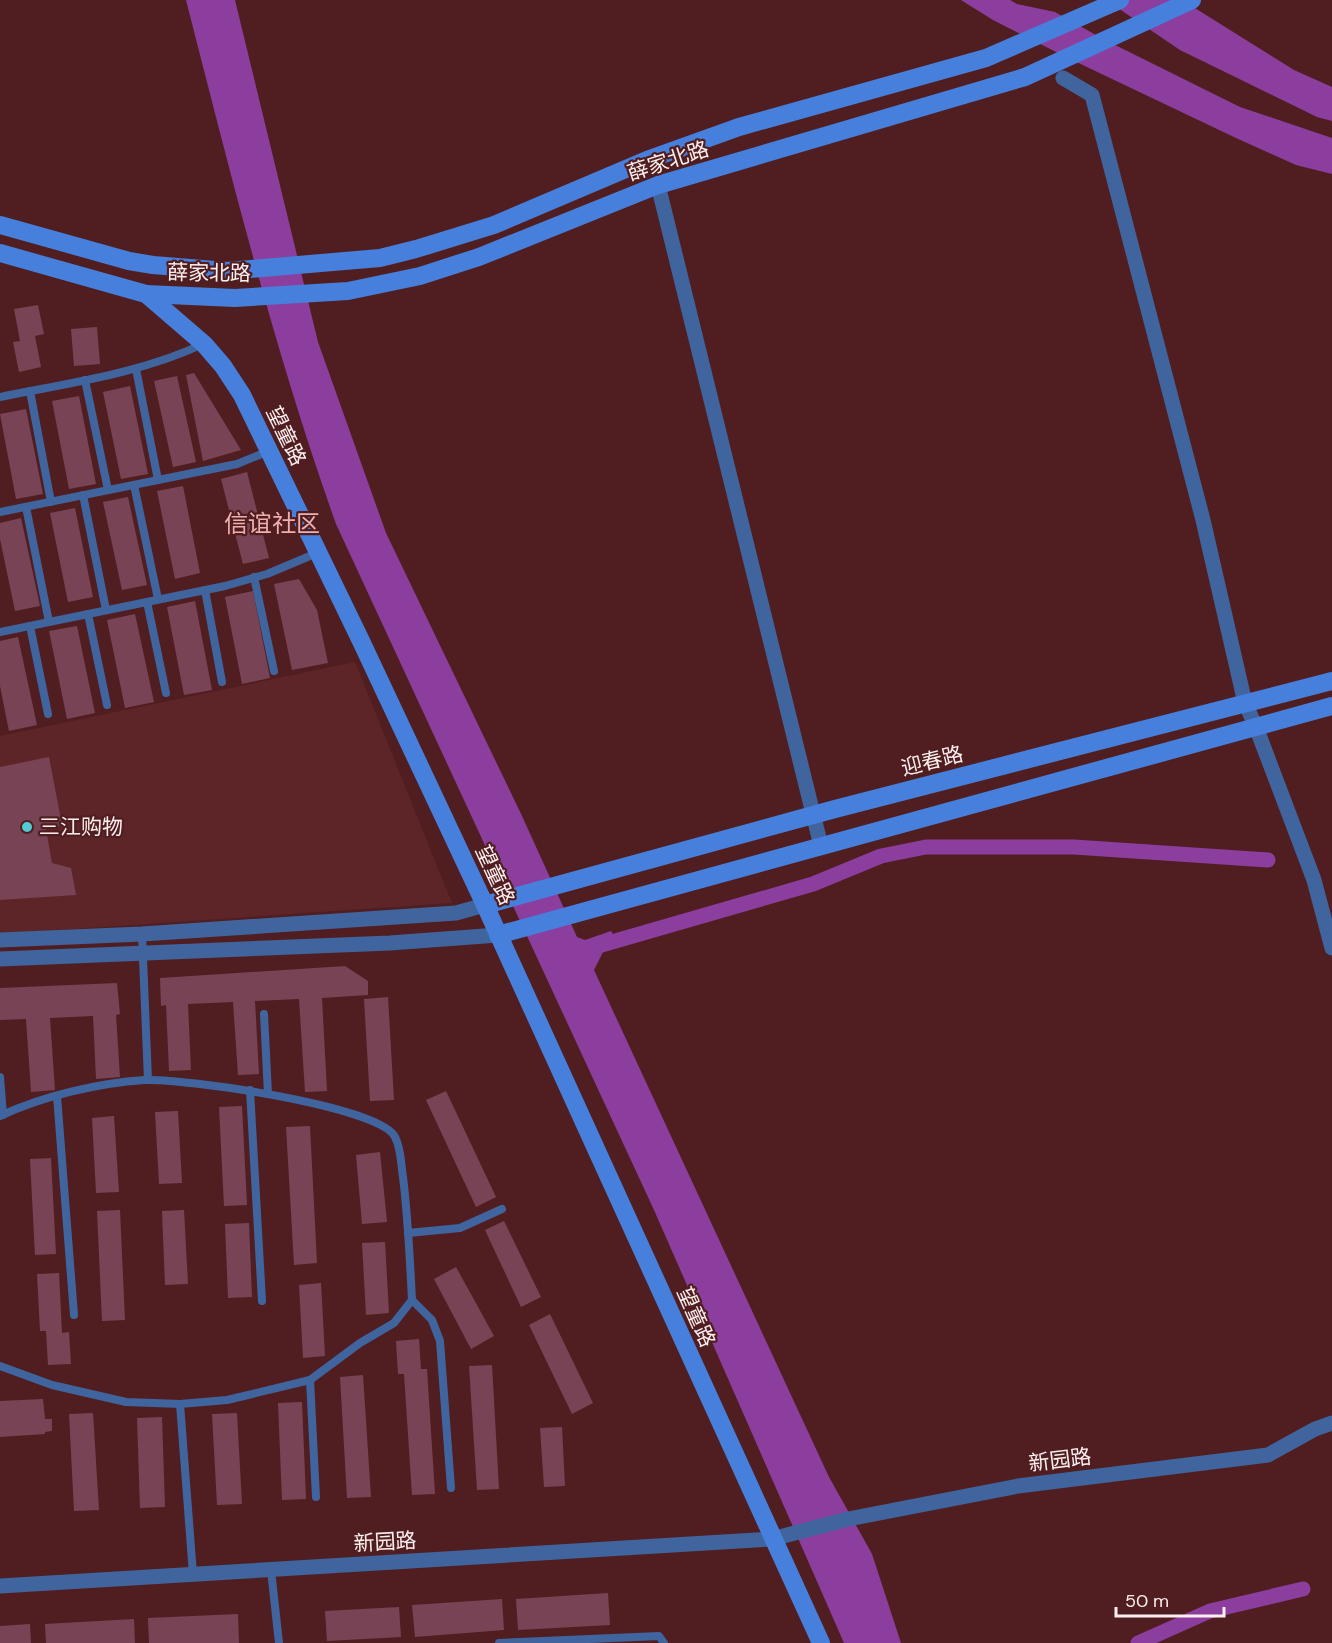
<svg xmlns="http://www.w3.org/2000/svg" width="1332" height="1643" viewBox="0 0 1332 1643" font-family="'DM Sans','Noto Sans SC',sans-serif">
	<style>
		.built { fill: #5e2528 }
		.water { fill: #8c3e9f }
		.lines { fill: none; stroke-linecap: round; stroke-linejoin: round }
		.canal { stroke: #8c3e9f; stroke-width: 15 }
		.building { fill: #784355 }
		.lane { stroke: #40659e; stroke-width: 8 }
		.street { stroke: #40659e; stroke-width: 15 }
		.secondary { stroke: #4680dc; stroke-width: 18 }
		.poi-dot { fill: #51ccd2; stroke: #501e20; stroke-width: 2 }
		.labels { text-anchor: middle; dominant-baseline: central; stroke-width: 4.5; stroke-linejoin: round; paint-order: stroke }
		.street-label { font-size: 21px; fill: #fdefef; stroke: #501e20 }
		.poi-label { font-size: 21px; fill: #fdefef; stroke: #501e20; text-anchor: start }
		.quarter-label { font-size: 24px; fill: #efafaf; stroke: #501e20 }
	</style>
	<rect width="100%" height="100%" fill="#501e20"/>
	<polygon class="built" points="355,662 452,903 0,934 0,736"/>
	<g class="water">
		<path d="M186,0h49l83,342 68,191 136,283 55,121 8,3 26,-9 9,15 -16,4 -10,20 235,507 43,77 29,89h-57l-190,-433 -318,-686c-61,-171 -105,-348 -150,-524z"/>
		<polygon points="961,0 1010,0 1017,4 1055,12 1103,39 1240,107 1332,138 1332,174 1296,165 1236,138 1068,58 993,20"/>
		<polygon points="1106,0 1182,0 1294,70 1332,87 1332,121 1317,117 1180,50"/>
	</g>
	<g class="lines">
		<g class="canal">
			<polyline points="598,946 813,884 881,856 926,847 1074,847 1268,860"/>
			<polyline points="1138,1643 1210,1611 1303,1589"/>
		</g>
	</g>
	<g class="building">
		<polygon points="38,305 44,334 35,336 41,367 19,372 13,342 20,341 14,309"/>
		<polygon points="97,327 100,364 74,366 71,329"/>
		<polygon points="194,373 241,450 203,461 186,375"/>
		<polygon points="177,376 196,462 173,467 154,381"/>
		<polygon points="130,386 148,474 121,479 103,392"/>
		<polygon points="79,396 96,484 69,489 52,401"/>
		<polygon points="26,409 43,494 16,499 0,414"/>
		<polygon points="247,472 269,558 243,564 221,479"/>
		<polygon points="183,486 200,573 175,579 157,491"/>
		<polygon points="128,497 147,585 122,590 103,502"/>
		<polygon points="75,508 93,597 68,602 50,513"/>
		<polygon points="21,518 40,606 15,611 0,539 0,523"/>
		<polygon points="299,579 317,610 328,663 292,670 274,584"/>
		<polygon points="253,591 270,678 242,684 225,597"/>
		<polygon points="195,601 212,690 184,695 167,607"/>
		<polygon points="135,614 154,702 125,708 107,620"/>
		<polygon points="77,626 95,713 67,719 49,631"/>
		<polygon points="18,637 37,725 9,731 0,686 0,641"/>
		<polygon points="49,757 62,825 46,829 52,863 71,868 76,895 0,900 0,767"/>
		<polygon points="345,966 368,981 368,995 322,998 327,1091 305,1092 299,999 255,1001 259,1074 238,1075 233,1002 188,1004 191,1070 169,1071 166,1005 161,1006 160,978"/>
		<polygon points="117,983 120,1014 116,1015 120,1077 96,1079 93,1016 50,1018 55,1090 31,1092 26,1019 0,1020 0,988"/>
		<polygon points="388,997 394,1100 370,1101 364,999"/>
		<polygon points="446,1091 496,1197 476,1207 426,1100"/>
		<polygon points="242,1106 247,1205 224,1206 219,1107"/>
		<polygon points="178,1111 182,1183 159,1184 155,1112"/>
		<polygon points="114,1116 119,1192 96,1193 92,1118"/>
		<polygon points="310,1126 317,1263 294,1265 286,1127"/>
		<polygon points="380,1152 387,1222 362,1224 356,1155"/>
		<polygon points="51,1158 56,1254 35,1255 30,1159"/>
		<polygon points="120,1210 125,1320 102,1321 97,1211"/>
		<polygon points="184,1210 188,1284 165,1285 162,1211"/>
		<polygon points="504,1221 541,1297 521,1307 485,1230"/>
		<polygon points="249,1223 252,1297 228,1298 225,1224"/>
		<polygon points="385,1242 389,1313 366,1315 362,1243"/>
		<polygon points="456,1267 494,1336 471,1349 434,1279"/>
		<polygon points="59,1273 62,1333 69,1332 71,1364 48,1365 46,1331 40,1331 37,1274"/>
		<polygon points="321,1283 325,1356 303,1358 299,1285"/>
		<polygon points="550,1314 593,1403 572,1414 529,1325"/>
		<polygon points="419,1339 421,1369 427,1369 435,1494 412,1495 404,1374 398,1374 396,1341"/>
		<polygon points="492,1365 499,1489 477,1490 469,1366"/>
		<polygon points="363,1375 371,1497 347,1498 340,1377"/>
		<polygon points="43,1399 45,1419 52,1419 52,1431 45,1432 45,1434 0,1437 0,1401"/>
		<polygon points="302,1402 306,1499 282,1500 278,1403"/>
		<polygon points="93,1413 99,1510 74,1511 69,1414"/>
		<polygon points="237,1413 242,1504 217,1505 212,1414"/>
		<polygon points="162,1417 165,1507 140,1508 137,1418"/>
		<polygon points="562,1427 565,1486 544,1487 540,1428"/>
		<polygon points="608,1593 610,1625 518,1630 516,1599"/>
		<polygon points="502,1599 504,1630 415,1637 412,1605"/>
		<polygon points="399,1607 401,1637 327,1641 325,1611"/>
		<polygon points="238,1614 239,1643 149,1643 148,1618"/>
		<polygon points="134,1619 135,1643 46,1643 45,1624"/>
		<polygon points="30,1624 31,1643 0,1643 0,1626"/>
	</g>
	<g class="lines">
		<g class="lane">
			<polyline points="136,369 158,480"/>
			<polyline points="85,380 108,490"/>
			<polyline points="30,391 51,502"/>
			<path d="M0,397c68,-14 139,-23 203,-53"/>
			<polyline points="134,485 158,599"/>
			<polyline points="83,495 106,610"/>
			<polyline points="26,507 49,622"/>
			<polyline points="0,512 237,464 269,451"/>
			<polyline points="254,577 274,671"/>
			<polyline points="205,590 222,682"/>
			<polyline points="147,602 166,693"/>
			<polyline points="88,614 107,705"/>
			<polyline points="30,626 48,714"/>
			<polyline points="0,632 225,586 267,574 317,553"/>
			<polyline points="142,934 148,1080"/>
			<polyline points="264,1014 268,1094"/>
			<polyline points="0,1077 3,1115"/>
			<polyline points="250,1090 262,1301"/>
			<polyline points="57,1096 74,1315"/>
			<path d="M0,1116c43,-20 98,-33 145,-36 38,-2 235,26 250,57 6,11 6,27 8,40 5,41 7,82 9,123l-18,23 -34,20 -50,37 -83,20 -47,4 -54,-2 -74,-17 -52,-19"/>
			<polyline points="408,1233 460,1228 502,1209"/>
			<polyline points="412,1300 432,1320 440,1341 451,1488"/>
			<polyline points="310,1380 316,1497"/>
			<polyline points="180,1404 193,1574"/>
			<polyline points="271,1570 279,1643"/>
			<polyline points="499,1643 659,1636 664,1643"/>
		</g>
		<g class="street">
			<polyline points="1063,78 1092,95 1203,520 1245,703 1256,727 1314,880 1332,948"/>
			<polyline points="658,185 821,846"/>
			<polyline points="0,940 142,934 456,913 485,905"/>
			<polyline points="0,959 390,943 498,935"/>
			<polyline points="0,1586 772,1539 848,1519 1018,1486 1268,1455 1315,1429 1332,1423"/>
		</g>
		<g class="secondary">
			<polyline points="0,225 129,261 153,265 227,271 380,258 416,249 494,225 647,160 739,127 986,58 1120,0"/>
			<polyline points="0,253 146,294 204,344 223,366 242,395 361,641 485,905 821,1643"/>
			<polyline points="146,294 235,298 348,291 420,276 479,257 658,185 1025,77 1192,0"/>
			<polyline points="485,905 835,809 1332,681"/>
			<polyline points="498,935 1332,706"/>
		</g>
	</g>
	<circle class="poi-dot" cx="27" cy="827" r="6"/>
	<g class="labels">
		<g class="street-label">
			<text transform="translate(668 161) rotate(-18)">薛家北路</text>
			<text transform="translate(209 273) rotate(1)">薛家北路</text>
			<text transform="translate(286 436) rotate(64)">望童路</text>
			<text transform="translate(932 761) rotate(-14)">迎春路</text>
			<text transform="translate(495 875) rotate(65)">望童路</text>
			<text transform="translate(696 1317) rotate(66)">望童路</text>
			<text transform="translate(1060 1460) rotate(-7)">新园路</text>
			<text transform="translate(385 1542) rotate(-3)">新园路</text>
		</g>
		<g class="poi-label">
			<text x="39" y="827">三江购物</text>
		</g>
		<g class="quarter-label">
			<text x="272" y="523">信谊社区</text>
		</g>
	</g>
	<path d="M1116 1607v9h108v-9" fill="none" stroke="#fdefef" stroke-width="3"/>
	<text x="1125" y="1607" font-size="18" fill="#fdefef" stroke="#501e20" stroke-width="4.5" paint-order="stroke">50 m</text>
</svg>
